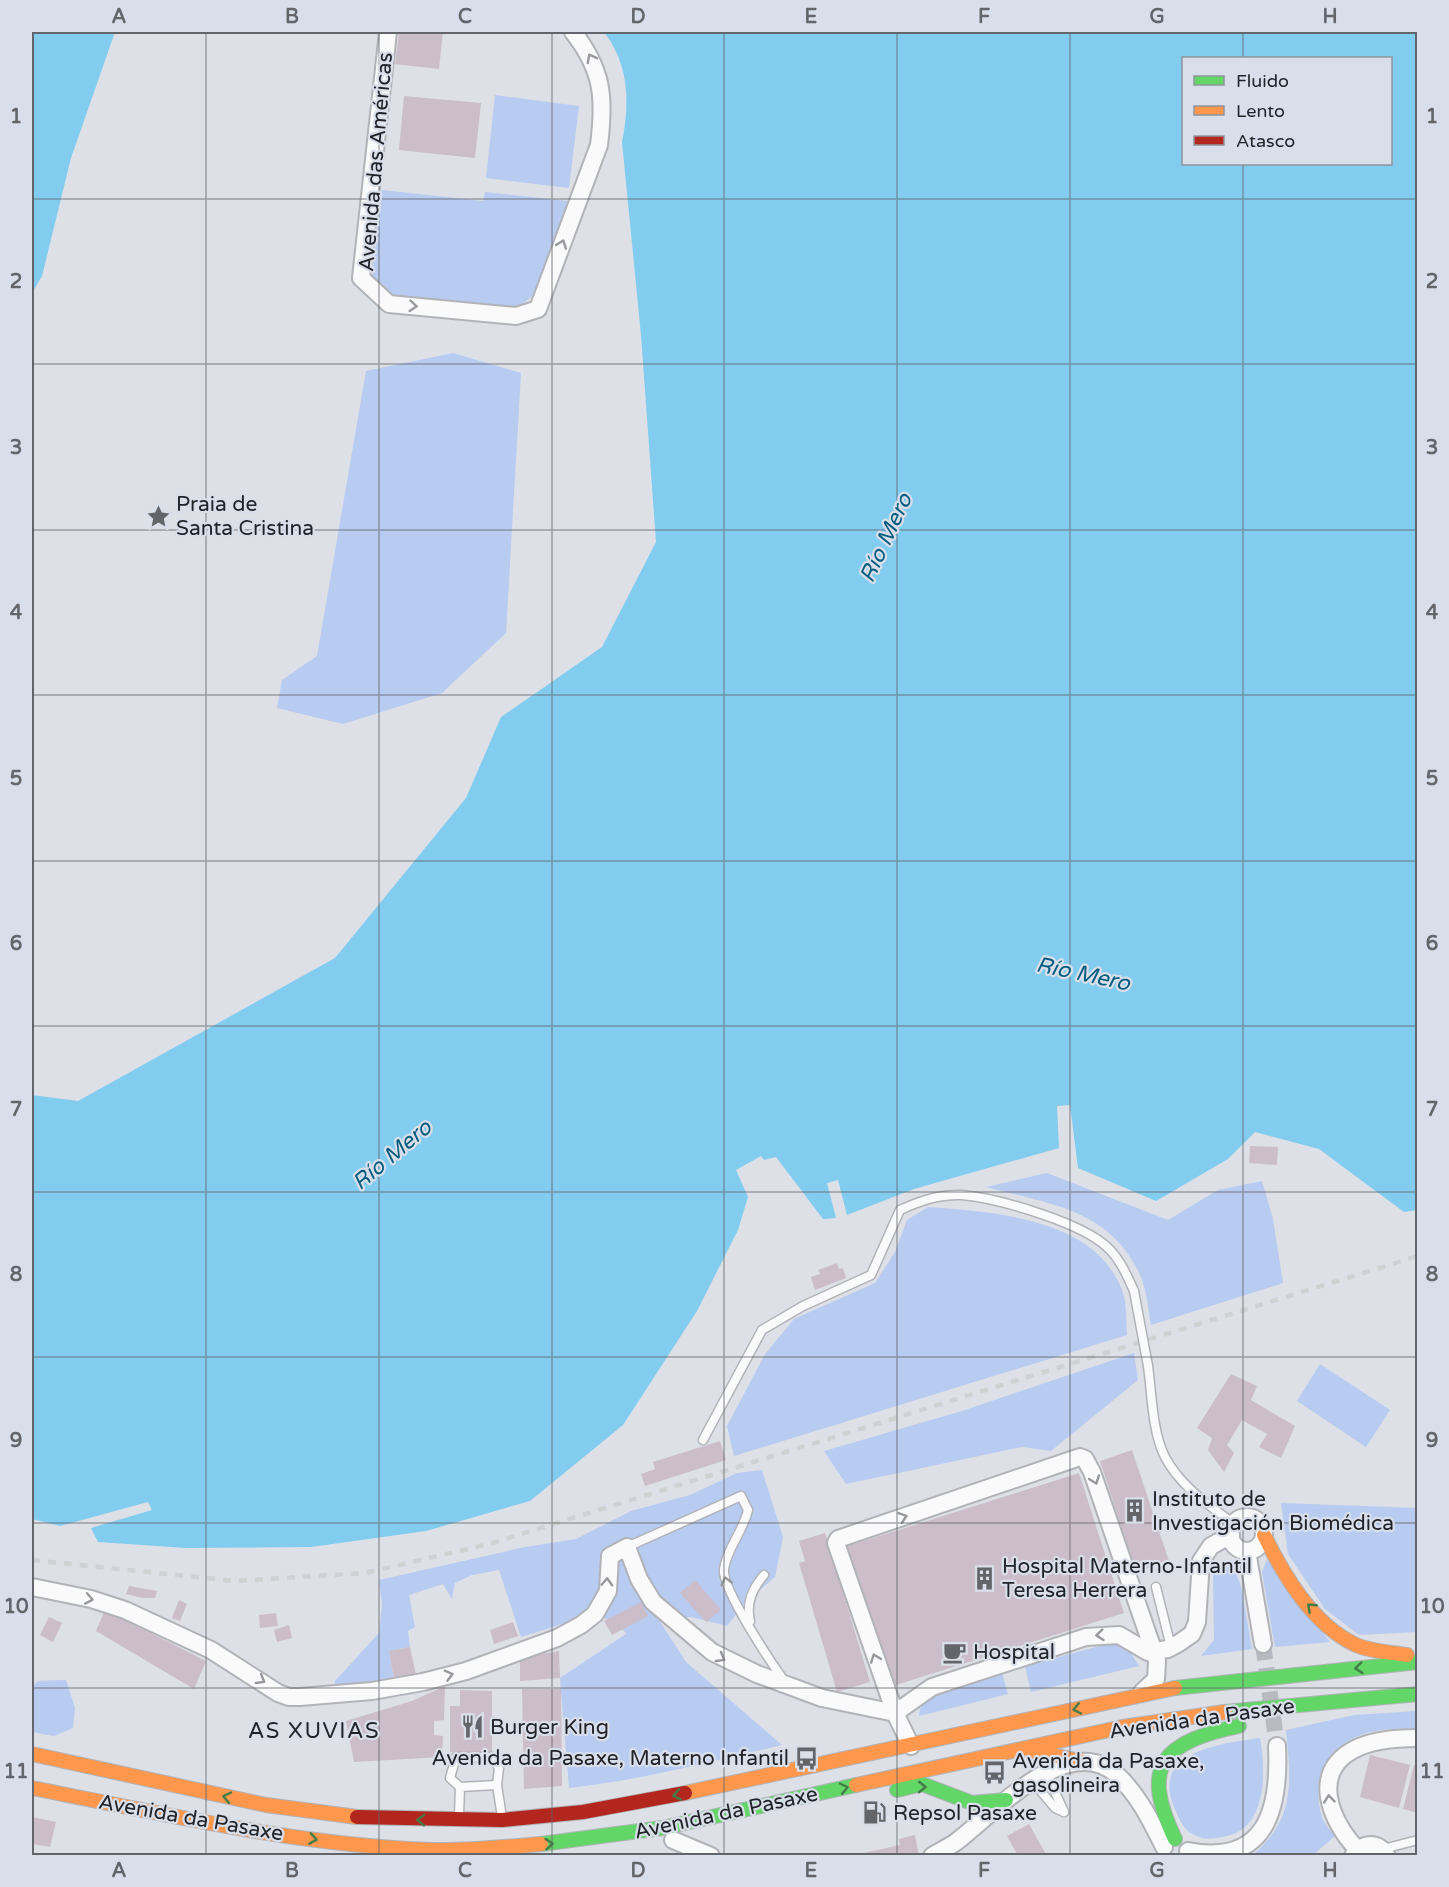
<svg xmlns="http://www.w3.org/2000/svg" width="1449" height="1887" viewBox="0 0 1449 1887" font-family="'Varela Round',sans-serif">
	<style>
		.green { fill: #b8cbf1 }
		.water { fill: #82ccf0; fill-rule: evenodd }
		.building { fill: #ccbdca }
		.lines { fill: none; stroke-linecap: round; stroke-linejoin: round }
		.street-tunnel { stroke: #b7bac0; stroke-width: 16; stroke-dasharray: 16 8; stroke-linecap: butt }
		.lane-casing { stroke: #b1b3b8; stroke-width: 11 }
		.street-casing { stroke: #b1b3b8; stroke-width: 20 }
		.fast-casing { stroke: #b1b3b8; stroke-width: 16 }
		.slow-casing { stroke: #b1b3b8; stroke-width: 16 }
		.jam-casing { stroke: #b1b3b8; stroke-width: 16 }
		.lane { stroke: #fafafb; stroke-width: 8 }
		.street { stroke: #fafafb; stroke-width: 16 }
		.fast { stroke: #63d668; stroke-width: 14 }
		.slow { stroke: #ff974d; stroke-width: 14 }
		.jam { stroke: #b3261e; stroke-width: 14 }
		.rail { stroke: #d0d1d2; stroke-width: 4.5; stroke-dasharray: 8 8; stroke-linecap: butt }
		.lane-bridge-casing { stroke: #b1b3b8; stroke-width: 11; stroke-linecap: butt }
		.lane-bridge { stroke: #fafafb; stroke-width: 8 }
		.oneway { stroke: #98999c }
		.oneway2 { stroke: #427c48 }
		.grid { fill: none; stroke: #63656a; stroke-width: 1.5; stroke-opacity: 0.55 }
		.labels { text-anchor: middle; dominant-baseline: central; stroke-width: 4.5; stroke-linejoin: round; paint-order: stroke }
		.street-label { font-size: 21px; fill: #212328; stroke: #d9dfea }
		.poi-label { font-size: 21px; fill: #212328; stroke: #d9dfea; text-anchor: start }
		.water-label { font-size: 22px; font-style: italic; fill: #025c7d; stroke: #d9dfea }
		.neighbourhood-label { font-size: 22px; letter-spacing: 1.5px; fill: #212328; stroke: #d9dfea }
		.neatline { fill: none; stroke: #63656a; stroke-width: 2 }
		.grid-label { font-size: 20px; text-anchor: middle; font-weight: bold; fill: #63656a }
	</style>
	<rect width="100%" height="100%" fill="#dde0e6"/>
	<g class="green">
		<polygon points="495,95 579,106 569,188 486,178"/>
		<polygon points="382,190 483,201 485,192 568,201 534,295 521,305 503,309 387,295 372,276"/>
		<polygon points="453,353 521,373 506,633 442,693 343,724 277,708 282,680 317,656 366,371"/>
		<path d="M1047,1173l121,47 50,-30 44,-9 11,38 10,64 -132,42c-3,-15 -4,-35 -11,-50 -30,-66 -91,-71 -154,-88z"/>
		<path d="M928,1207c66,5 170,11 195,86 4,12 3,29 4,42l-393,121 -7,-30 38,-72 29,-35 81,-36 20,-31 12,-32z"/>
		<polygon points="1134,1353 1138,1380 1051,1451 1022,1447 846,1484 824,1451 962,1411"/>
		<polygon points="1320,1364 1390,1410 1366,1447 1297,1401"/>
		<path d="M762,1470l21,67 -8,40 -30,26 -18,23 -36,-9h-34l29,45 96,83c-71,17 -141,35 -213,43l-9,-110 66,-44 -6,-9 -25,-11 -74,23 -22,-67 -27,5 -17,8 -3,16 -9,-15 -34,11 6,32 -7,4 2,16 -21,4 5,28 -59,10v-8l44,-48 3,-29 -3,-24 146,-33 51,-8 55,-28 59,-16 47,-22z"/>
		<polygon points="1281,1503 1417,1508 1417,1632 1359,1635 1325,1609 1288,1554"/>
		<polygon points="1267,1559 1330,1642 1275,1647 1262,1572"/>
		<polygon points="1226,1566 1235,1571 1241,1586 1252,1649 1201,1656 1214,1640 1213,1572 1217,1567"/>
		<polygon points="1111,1643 1129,1650 1139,1666 1031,1692 1025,1666"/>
		<path d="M1002,1673l6,21 -89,22c0,-11 9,-18 17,-23z"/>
		<polygon points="66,1680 75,1708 73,1728 54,1736 32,1732 32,1687 38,1681"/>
		<path d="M1417,1711v17c-13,1 -28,0 -41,3 -43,7 -67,45 -54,86 2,7 9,13 13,19l-22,19 -61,1c44,-38 39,-74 34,-126l68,-15z"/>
		<path d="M1260,1738c6,34 8,93 -38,99 -7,1 -16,3 -23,0 -15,-5 -19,-16 -25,-30 -24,-56 50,-64 86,-69z"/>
	</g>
	<g class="water">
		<polygon points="32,32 115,32 71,158 42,276 32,293"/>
		<path d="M604,32h813v1178l-13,2 -85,-63 -64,-17 -27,27 -72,42 -78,-33 -8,-63 -13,1 2,42 -145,41 -67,26 -9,-35 -11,3 9,35 -13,1 -47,-62 -12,3 -3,-4 -25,14 12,27 -10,33 -41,81 -74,114 -93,76 -104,30 -115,16 -124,1 -89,-6 -7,-14 61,-18 -4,-8 -88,24 -28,-7v-424l46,6 257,-143 131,-160 35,-81 101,-70 54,-105 -15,-207 -19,-193c8,-39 7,-78 -18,-110zM1184,58h206v106h-206z"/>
	</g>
	<g class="building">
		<polygon points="399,32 443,32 439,69 395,64"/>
		<polygon points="404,96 481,103 475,158 399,150"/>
		<polygon points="1250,1146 1278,1147 1277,1165 1249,1163"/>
		<polygon points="837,1263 839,1269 843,1268 846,1278 815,1290 811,1277 820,1274 818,1270"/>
		<polygon points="1231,1374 1257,1386 1251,1400 1295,1426 1281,1458 1259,1447 1267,1434 1242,1420 1227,1445 1234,1453 1224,1472 1208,1450 1212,1438 1197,1428"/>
		<polygon points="720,1441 726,1460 645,1486 641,1474 655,1469 653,1462"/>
		<polygon points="1132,1450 1169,1561 1136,1572 1100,1461"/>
		<polygon points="1079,1473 1124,1613 890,1687 845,1547"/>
		<polygon points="825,1533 870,1682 837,1692 799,1563 805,1561 799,1541"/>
		<polygon points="695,1580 721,1610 706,1622 680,1593"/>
		<polygon points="129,1586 157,1591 155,1598 143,1598 126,1594"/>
		<polygon points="179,1600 187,1604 180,1621 172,1618"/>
		<polygon points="641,1602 648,1616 612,1635 604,1621"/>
		<polygon points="105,1610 206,1661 194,1689 96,1631"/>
		<polygon points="276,1613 278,1626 260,1628 259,1615"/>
		<polygon points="49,1617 62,1623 53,1642 40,1635"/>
		<polygon points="513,1622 518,1636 494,1644 490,1630"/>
		<polygon points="289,1625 292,1638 277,1642 274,1630"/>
		<polygon points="410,1647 416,1675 394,1679 389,1651"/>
		<polygon points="559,1651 560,1678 520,1681 520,1658"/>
		<polygon points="445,1686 444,1720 434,1721 434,1735 443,1736 442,1757 354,1762 346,1721 412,1701"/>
		<polygon points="522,1689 561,1689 562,1786 524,1789"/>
		<polygon points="460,1690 492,1691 492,1752 450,1752 450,1706 460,1706"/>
		<polygon points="1370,1755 1410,1765 1399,1808 1360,1797"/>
		<polygon points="1414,1765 1418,1765 1418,1813 1403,1809"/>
		<polygon points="32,1817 56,1822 50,1847 32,1844"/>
		<polygon points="1029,1824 1047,1856 1018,1856 1007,1836"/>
		<polygon points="915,1835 919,1856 865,1856 864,1853 900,1845 899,1839"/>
	</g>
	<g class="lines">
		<polyline class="street-tunnel" points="1263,1644 1277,1746"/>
		<defs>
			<g id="lane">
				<path d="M1148,1366c4,29 4,65 17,91 15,29 44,48 69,67"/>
				<path d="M703,1440l59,-110 41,-24 68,-31 29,-65c20,-9 39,-16 62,-15 36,3 111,26 139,47 17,12 25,31 33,49"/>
				<path d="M627,1547l114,-51 7,14c-5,22 -21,38 -24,59 -3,19 48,95 61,113"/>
				<polyline points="1156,1587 1171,1647"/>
				<path d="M750,1621c-4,-18 2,-32 14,-46"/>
				<polyline points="1046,1772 1064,1812"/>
				<polyline points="1033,1782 1055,1808 1064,1812"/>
				<polyline points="460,1787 450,1778 456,1757 492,1757 499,1768 497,1785"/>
				<polyline points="459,1815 460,1787 497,1785 502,1817"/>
				<polyline points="1383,1849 1418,1840"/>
			</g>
			<g id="street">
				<path d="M388,32l-27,246 28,26 127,12 22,-7 61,-164c6,-47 4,-75 -26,-113"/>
				<circle cx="1247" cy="1534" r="17"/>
				<polyline points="1247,1551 1263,1644"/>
				<polyline points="32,1587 91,1599 125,1610 211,1650 278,1693 289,1697 300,1697 372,1691 423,1682 466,1671 557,1638 581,1625 595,1614 608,1591 610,1556 627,1547 639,1579 653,1602 712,1652 757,1674 822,1698 895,1713 932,1687 1086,1637 1119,1635 1148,1652 1168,1649 1179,1643 1192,1634 1197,1622 1201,1561 1211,1546 1231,1535"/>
				<polyline points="911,1746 895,1713 836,1543 838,1539 1080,1457 1085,1459 1092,1472 1157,1661 1156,1679 1142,1692"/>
				<polyline points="673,1840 711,1856"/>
				<path d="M1357,1849c-26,-27 -47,-76 -4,-99 18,-10 45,-12 65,-12"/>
				<path d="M1188,1851c78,15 92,-41 89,-105"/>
				<path d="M932,1856c8,-5 17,-9 24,-14 37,-28 111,-111 160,-68 22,20 35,47 48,73"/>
				<path d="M1353,1856c9,-14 25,-15 34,0"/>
			</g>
			<g id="fast">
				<polyline points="1175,1688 1418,1662"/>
				<polyline points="1225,1712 1418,1694"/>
				<polyline points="897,1790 922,1784 972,1803 1006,1800"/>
				<path d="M1175,1839c-36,-75 -11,-97 64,-113"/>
				<polyline points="541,1844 662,1828 856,1785"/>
			</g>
			<g id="slow">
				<path d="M1264,1535c20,41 49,90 92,110 16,7 34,7 51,10"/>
				<polyline points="1032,1751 1085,1762"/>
				<polyline points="32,1754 266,1805 357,1817"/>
				<polyline points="856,1785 1123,1727 1225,1712"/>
				<path d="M32,1788c132,26 265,57 400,62 36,1 73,-3 109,-6"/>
				<polyline points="685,1793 1175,1688"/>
			</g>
			<polyline id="jam" points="357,1817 502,1820 583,1812 685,1793"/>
		</defs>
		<use href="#lane" class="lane-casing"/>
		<use href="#street" class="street-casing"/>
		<use href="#fast" class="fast-casing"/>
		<use href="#slow" class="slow-casing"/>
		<use href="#jam" class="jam-casing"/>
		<use href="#lane" class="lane"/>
		<use href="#street" class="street"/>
		<use href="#fast" class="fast"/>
		<use href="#slow" class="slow"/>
		<use href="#jam" class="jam"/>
		<polyline class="rail" points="32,1560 235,1581 365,1573 489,1544 1418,1256"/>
		<defs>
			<polyline id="lane-bridge" points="1134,1291 1148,1366"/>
		</defs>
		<use href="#lane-bridge" class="lane-bridge-casing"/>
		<use href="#lane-bridge" class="lane-bridge"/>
	</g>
	<defs><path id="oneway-chevron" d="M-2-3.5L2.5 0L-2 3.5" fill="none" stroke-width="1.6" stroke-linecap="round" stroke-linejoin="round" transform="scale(1.5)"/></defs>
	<g class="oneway">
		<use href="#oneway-chevron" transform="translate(591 58) rotate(-118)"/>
		<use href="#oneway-chevron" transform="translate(562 244) rotate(-70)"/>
		<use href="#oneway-chevron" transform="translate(413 306) rotate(5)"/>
		<use href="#oneway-chevron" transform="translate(1095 1480) rotate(70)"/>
		<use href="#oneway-chevron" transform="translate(903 1517) rotate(-19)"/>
		<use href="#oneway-chevron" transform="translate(726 1581) rotate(-105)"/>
		<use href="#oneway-chevron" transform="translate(607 1582) rotate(-88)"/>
		<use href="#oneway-chevron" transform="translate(89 1599) rotate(11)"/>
		<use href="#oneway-chevron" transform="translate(1100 1635) rotate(174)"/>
		<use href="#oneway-chevron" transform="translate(721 1658) rotate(30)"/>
		<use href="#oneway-chevron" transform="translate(875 1658) rotate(-110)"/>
		<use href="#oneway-chevron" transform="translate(449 1675) rotate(-14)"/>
		<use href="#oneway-chevron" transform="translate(261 1680) rotate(31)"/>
		<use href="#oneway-chevron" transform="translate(1329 1799) rotate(-96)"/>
	</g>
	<g class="oneway2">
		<use href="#oneway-chevron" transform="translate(1311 1607) rotate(-137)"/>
		<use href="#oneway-chevron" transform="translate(1359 1668) rotate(174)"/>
		<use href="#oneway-chevron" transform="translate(1077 1709) rotate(168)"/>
		<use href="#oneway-chevron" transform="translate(922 1787) rotate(1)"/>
		<use href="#oneway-chevron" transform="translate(844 1788) rotate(-12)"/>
		<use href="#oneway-chevron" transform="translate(677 1795) rotate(170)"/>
		<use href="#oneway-chevron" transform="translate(227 1797) rotate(-168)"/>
		<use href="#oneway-chevron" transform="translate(421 1820) rotate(-178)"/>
		<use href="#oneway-chevron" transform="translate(313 1839) rotate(9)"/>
		<use href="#oneway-chevron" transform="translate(549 1844) rotate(-4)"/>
	</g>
	<path class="grid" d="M206,32v1824M379,32v1824M552,32v1824M724,32v1824M897,32v1824M1070,32v1824M1243,32v26M1243,164v1692M32,199h1386M32,364h1386M32,530h1386M32,695h1386M32,861h1386M32,1026h1386M32,1192h1386M32,1357h1386M32,1523h1386M32,1688h1386"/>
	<defs>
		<symbol id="sight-bare" viewBox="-9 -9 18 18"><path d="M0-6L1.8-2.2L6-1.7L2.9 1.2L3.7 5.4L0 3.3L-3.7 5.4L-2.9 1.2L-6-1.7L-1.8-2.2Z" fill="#63656a" stroke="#d9dfea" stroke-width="2.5" paint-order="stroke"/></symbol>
		<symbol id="building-bare" viewBox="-9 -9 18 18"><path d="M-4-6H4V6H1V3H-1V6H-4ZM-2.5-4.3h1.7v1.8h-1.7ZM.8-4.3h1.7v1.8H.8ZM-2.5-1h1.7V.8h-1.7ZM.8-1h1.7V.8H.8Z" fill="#63656a" stroke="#d9dfea" stroke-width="2.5" paint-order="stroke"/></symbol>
		<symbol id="cafe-bare" viewBox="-9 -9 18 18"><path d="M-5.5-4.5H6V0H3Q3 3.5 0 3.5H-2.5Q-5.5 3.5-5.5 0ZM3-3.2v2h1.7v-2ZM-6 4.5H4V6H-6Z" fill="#63656a" stroke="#d9dfea" stroke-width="2.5" paint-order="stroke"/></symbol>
		<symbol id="restaurant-bare" viewBox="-9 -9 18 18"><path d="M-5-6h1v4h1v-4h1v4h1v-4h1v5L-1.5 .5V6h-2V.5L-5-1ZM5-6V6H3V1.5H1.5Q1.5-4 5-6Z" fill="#63656a" stroke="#d9dfea" stroke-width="2.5" paint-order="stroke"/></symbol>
		<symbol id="bus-bare" viewBox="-9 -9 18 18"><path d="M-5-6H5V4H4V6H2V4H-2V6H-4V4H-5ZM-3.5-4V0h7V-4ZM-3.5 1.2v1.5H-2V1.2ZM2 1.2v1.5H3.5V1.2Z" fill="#63656a" stroke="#d9dfea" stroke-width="2.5" paint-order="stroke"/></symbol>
		<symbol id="fuel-bare" viewBox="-9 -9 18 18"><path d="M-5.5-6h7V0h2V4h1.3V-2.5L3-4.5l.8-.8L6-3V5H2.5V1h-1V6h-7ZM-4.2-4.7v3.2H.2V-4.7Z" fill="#63656a" stroke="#d9dfea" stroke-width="2.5" paint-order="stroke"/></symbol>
	</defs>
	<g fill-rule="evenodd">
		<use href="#sight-bare" x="142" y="500" width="33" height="33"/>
		<use href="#building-bare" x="1118" y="1494" width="33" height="33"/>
		<use href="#building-bare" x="968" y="1562" width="33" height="33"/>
		<use href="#cafe-bare" x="938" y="1636" width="33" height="33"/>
		<use href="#restaurant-bare" x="456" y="1710" width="33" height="33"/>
		<use href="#bus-bare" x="790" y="1742" width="33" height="33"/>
		<use href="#bus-bare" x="978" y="1756" width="33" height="33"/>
		<use href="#fuel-bare" x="858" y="1796" width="33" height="33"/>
	</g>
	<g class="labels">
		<g class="street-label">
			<text transform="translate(376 162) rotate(-85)">Avenida das Américas</text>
			<text transform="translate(1202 1719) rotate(-8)">Avenida da Pasaxe</text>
			<text transform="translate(726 1813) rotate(-12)">Avenida da Pasaxe</text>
			<text transform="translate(191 1818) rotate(10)">Avenida da Pasaxe</text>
		</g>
		<g class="poi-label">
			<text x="176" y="504">Praia de<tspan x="176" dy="24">Santa Cristina</tspan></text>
			<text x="1152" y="1499">Instituto de<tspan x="1152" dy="24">Investigación Biomédica</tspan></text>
			<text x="1002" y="1566">Hospital Materno-Infantil<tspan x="1002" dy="24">Teresa Herrera</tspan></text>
			<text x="973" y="1652">Hospital</text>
			<text x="490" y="1727">Burger King</text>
			<text x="789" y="1758" text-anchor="end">Avenida da Pasaxe, Materno Infantil</text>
			<text x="1012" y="1761">Avenida da Pasaxe,<tspan x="1012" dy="24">gasolineira</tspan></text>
			<text x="893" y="1813">Repsol Pasaxe</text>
		</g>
		<g class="water-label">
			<text transform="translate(886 538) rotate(-65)">Río Mero</text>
			<text transform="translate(1083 974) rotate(12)">Río Mero</text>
			<text transform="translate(392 1155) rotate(-40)">Río Mero</text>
		</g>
		<g class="neighbourhood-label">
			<text x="314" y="1731">AS XUVIAS</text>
		</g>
	</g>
	<rect width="1449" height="1887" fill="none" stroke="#d9dfea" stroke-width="66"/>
	<rect x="1182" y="57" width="210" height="108" fill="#d9dfea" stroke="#8f949c" stroke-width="1.5"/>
	<rect x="1194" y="76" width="30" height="9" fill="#63d668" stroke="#8f949c" stroke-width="1.5"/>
	<text x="1236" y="87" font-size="18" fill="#212328">Fluido</text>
	<rect x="1194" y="106" width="30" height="9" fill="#ff974d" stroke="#8f949c" stroke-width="1.5"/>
	<text x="1236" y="117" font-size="18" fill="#212328">Lento</text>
	<rect x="1194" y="136" width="30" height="9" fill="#b3261e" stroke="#8f949c" stroke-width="1.5"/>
	<text x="1236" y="147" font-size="18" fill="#212328">Atasco</text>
	<rect x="33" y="33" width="1383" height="1821" class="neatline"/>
	<g class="grid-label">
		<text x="119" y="23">A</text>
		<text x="292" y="23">B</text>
		<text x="465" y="23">C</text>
		<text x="638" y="23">D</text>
		<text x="811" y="23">E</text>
		<text x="984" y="23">F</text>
		<text x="1157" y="23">G</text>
		<text x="1330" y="23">H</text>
		<text x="16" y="123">1</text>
		<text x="1432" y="123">1</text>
		<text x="16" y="288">2</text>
		<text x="1432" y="288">2</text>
		<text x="16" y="454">3</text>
		<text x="1432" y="454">3</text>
		<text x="16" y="619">4</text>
		<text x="1432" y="619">4</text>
		<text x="16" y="785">5</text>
		<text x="1432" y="785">5</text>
		<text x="16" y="950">6</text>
		<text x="1432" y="950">6</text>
		<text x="16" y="1116">7</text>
		<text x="1432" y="1116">7</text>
		<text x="16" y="1281">8</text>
		<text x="1432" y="1281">8</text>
		<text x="16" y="1447">9</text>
		<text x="1432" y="1447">9</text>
		<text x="16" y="1613">10</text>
		<text x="1432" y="1613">10</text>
		<text x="16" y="1778">11</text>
		<text x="1432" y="1778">11</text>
		<text x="119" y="1877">A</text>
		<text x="292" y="1877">B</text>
		<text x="465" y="1877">C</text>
		<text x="638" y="1877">D</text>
		<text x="811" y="1877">E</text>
		<text x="984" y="1877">F</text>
		<text x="1157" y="1877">G</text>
		<text x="1330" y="1877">H</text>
	</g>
</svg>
